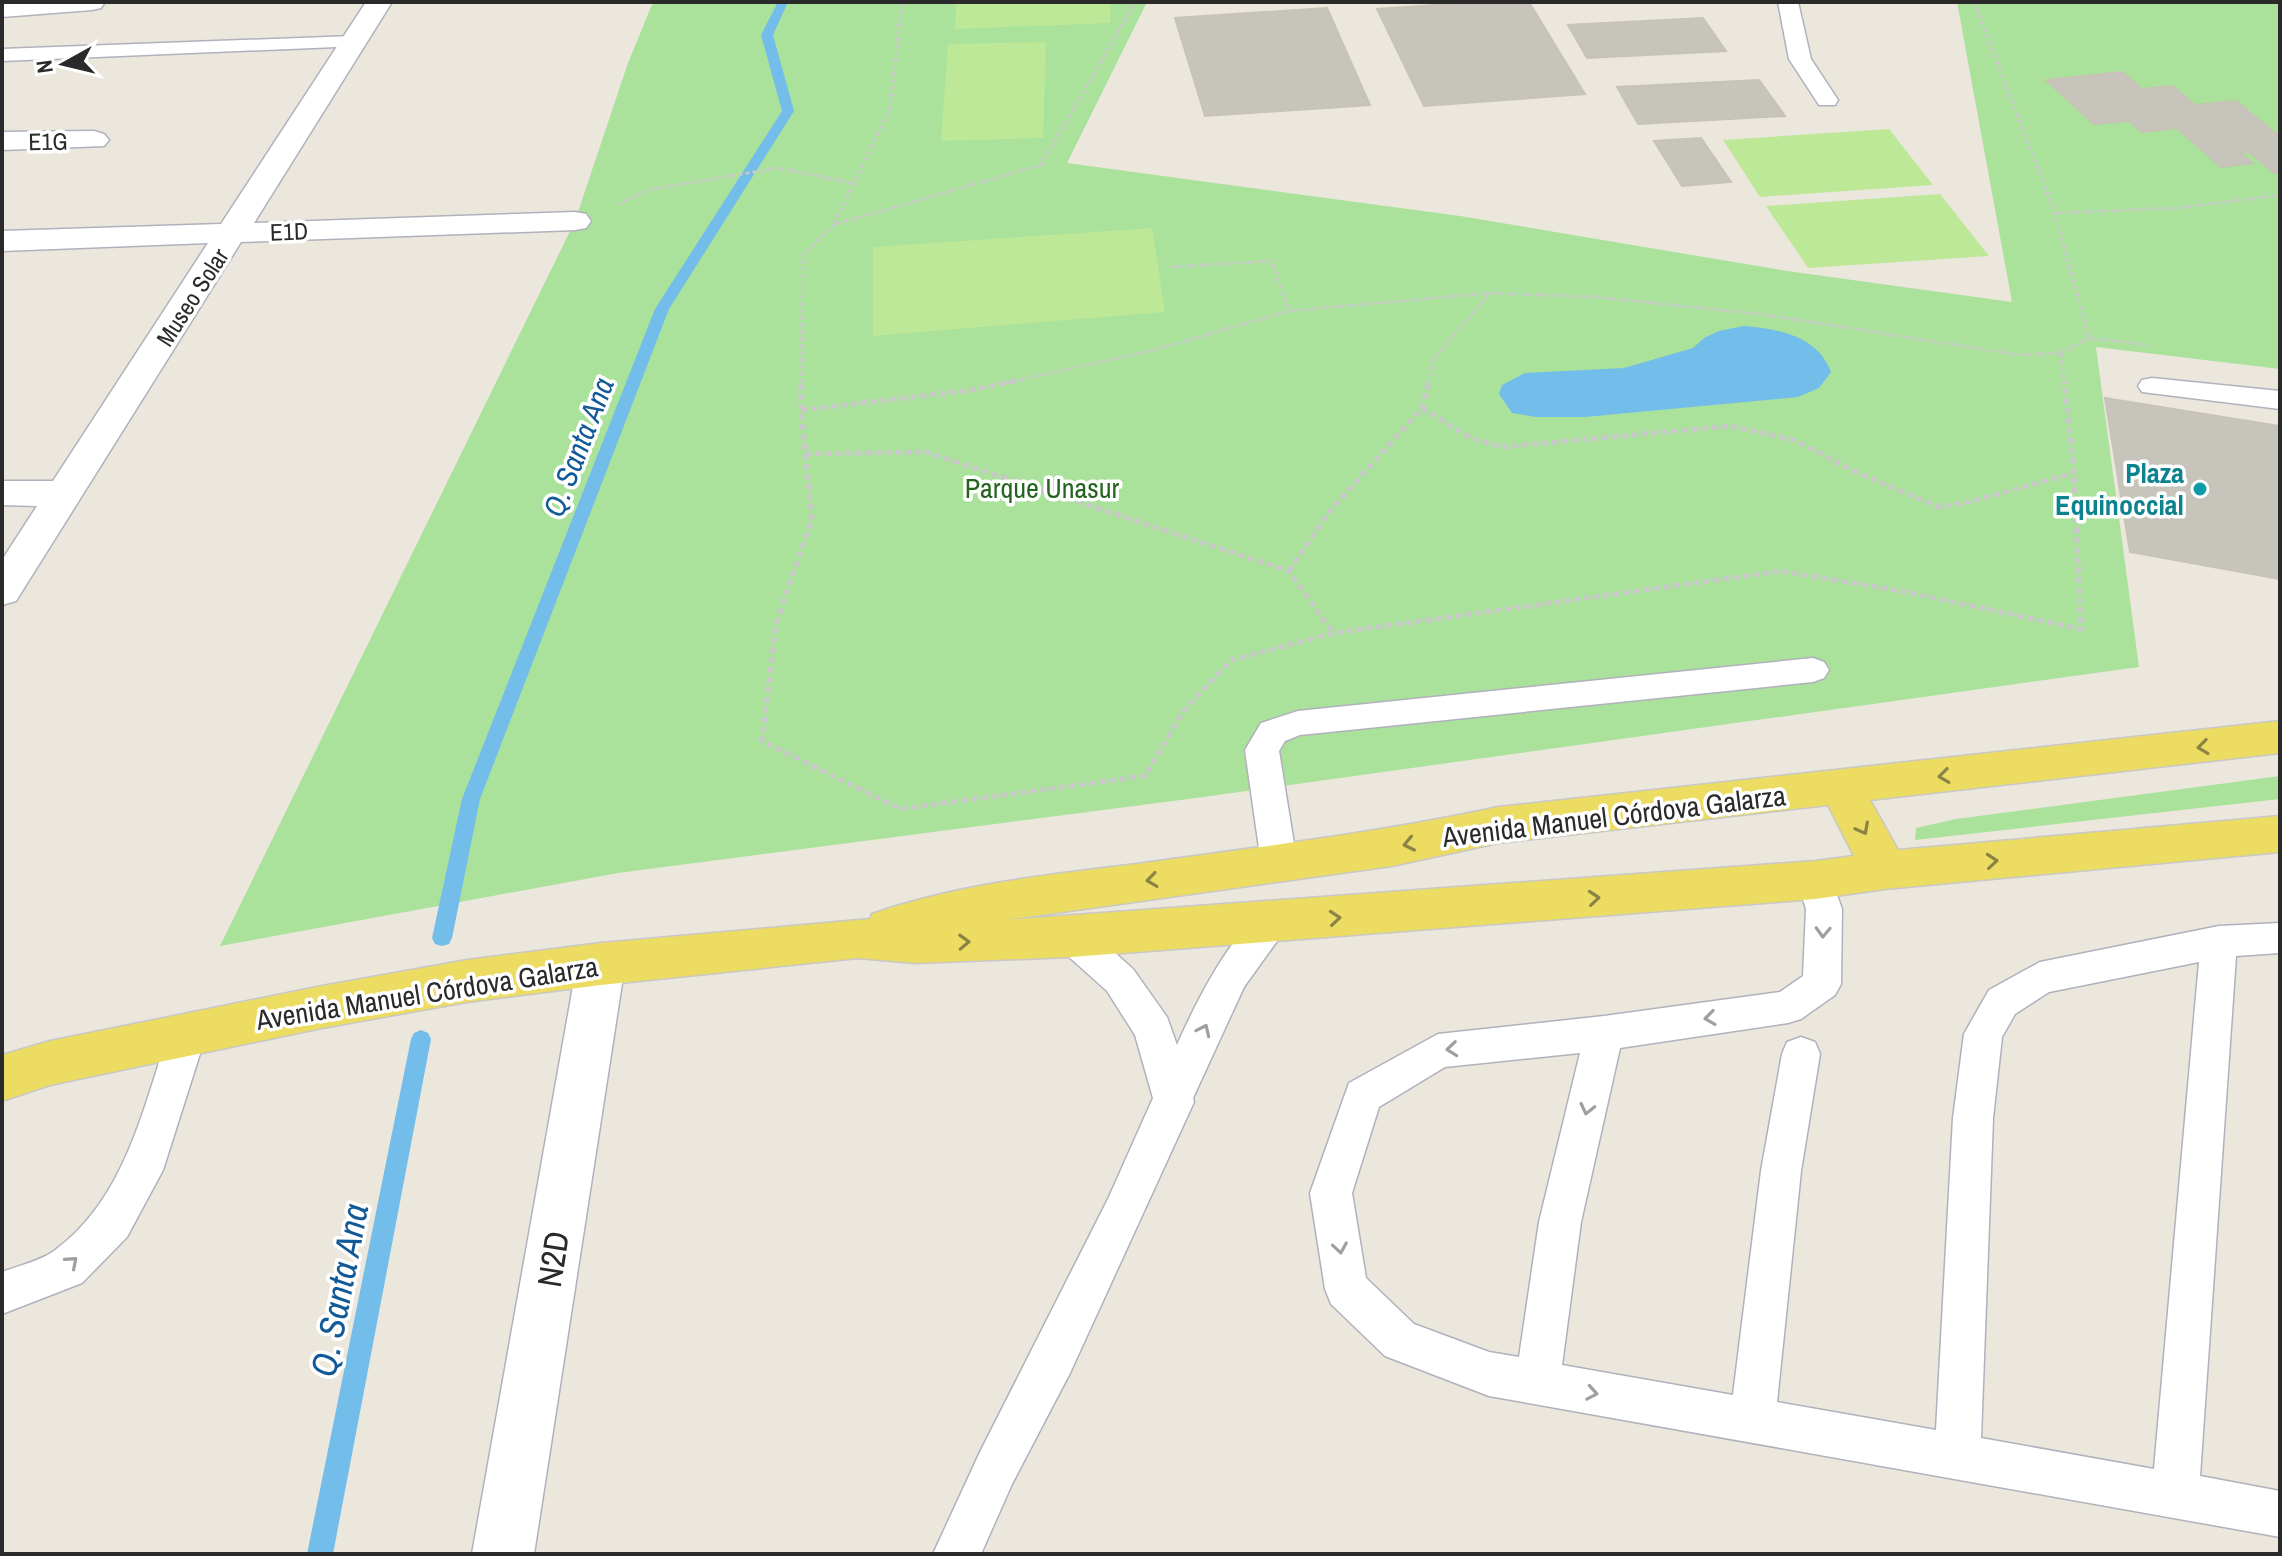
<svg xmlns="http://www.w3.org/2000/svg" width="2282" height="1556" viewBox="0 0 2282 1556" font-family="'Archivo Narrow',sans-serif">
	<style>
		.green { fill: #aae19b }
		.pitch { fill: #bce897 }
		.water { fill: #73bdea }
		.lines { fill: none; stroke-linecap: round; stroke-linejoin: round }
		.stream { fill: #73bdea; fill-rule: evenodd }
		.building { fill: #c7c4bc; stroke: #c7c3b6; stroke-width: 2 }
		.lane-casing { stroke: #b0b1bd; stroke-width: 3 }
		.street-casing { stroke: #b0b1bd; stroke-width: 3 }
		.primary-casing { stroke: #c8c8c8; stroke-width: 3 }
		.path-far1 { stroke: #c8c8c8; stroke-width: 3; stroke-dasharray: 4 3; stroke-linecap: butt }
		.path { stroke: #c8c8c8; stroke-width: 5; stroke-dasharray: 6 4; stroke-linecap: butt }
		.lane { fill: #fff; fill-rule: evenodd }
		.street { fill: #fff; fill-rule: evenodd }
		.primary { fill: #ecdc62; fill-rule: evenodd }
		.oneway { stroke: #8b8346 }
		.oneway2 { stroke: #9f9f9f }
		.culture-dot { fill: #0f9aa8; stroke: #fff; stroke-width: 3 }
		.labels { text-anchor: middle; dominant-baseline: central; stroke-width: 7; stroke-linejoin: round; paint-order: stroke }
		.far-street-label { font-size: 24px; fill: #2a2a2a; stroke: #fff }
		.culture-label { font-size: 28px; font-weight: bold; fill: #0d838f; stroke: #fff; text-anchor: end }
		.park-label { font-size: 28px; fill: #23651c; stroke: #fff }
		.street-label { font-size: 28px; fill: #2a2a2a; stroke: #fff }
		.water-label { font-size: 30px; font-style: italic; fill: #125997; stroke: #fff }
		.near-street-label { font-size: 34px; fill: #2a2a2a; stroke: #fff }
		.near-water-label { font-size: 36px; font-style: italic; fill: #125997; stroke: #fff }
	</style>
	<rect width="100%" height="100%" fill="#ece7dd"/>
	<g class="green">
		<polygon points="653,2 1147,2 1067,163 1460,216 1787,271 2012,302 1957,2 2280,2 2280,369 2096,347 2139,667 1196,798 618,873 220,946 575,221 628,63"/>
		<polygon points="2280,776 2280,799 1915,840 1916,828 1956,819"/>
	</g>
	<g class="pitch">
		<polygon points="956,2 1111,2 1110,23 955,29"/>
		<polygon points="1046,42 1043,138 941,141 948,44"/>
		<polygon points="1889,129 1933,185 1760,197 1723,140"/>
		<polygon points="1940,194 1989,256 1808,268 1766,206"/>
		<polygon points="1152,228 1165,312 873,336 873,247"/>
	</g>
	<path class="water" d="M1744,326c35,3 74,10 87,46l-12,16 -21,9 -213,20h-49l-24,-4 -13,-19 3,-9 23,-12 99,-5 69,-20 11,-10 15,-7z"/>
	<g class="lines">
		<g class="stream">
			<polygon points="778,2 788,2 773,35 794,111 669,309 480,799 452,938 449,944 442,946 435,944 432,938 462,799 655,309 782,111 761,35"/>
			<polygon points="421,1030 428,1033 431,1039 333,1554 307,1554 411,1039 414,1033"/>
		</g>
	</g>
	<g class="building">
		<polygon points="1481,2 1529,2 1585,94 1424,106 1377,9"/>
		<polygon points="1327,8 1370,105 1205,116 1175,18"/>
		<polygon points="1703,18 1726,51 1587,58 1568,25"/>
		<polygon points="2122,72 2142,89 2172,86 2195,105 2236,101 2280,137 2280,172 2274,173 2249,152 2241,153 2253,163 2221,167 2177,128 2142,132 2129,121 2094,124 2046,80"/>
		<polygon points="1759,80 1785,116 1638,124 1617,87"/>
		<polygon points="1701,138 1731,182 1682,186 1654,141"/>
		<polygon points="2105,398 2280,426 2280,579 2130,552"/>
	</g>
	<g class="lines">
		<defs>
			<g id="lane">
				<polygon points="1778,2 1798,2 1811,59 1838,100 1835,105 1819,105 1789,59"/>
				<polygon points="353,36 360,38 364,42 360,46 2,61 2,49"/>
				<polygon points="2152,378 2280,391 2280,409 2142,392 2138,386 2142,380"/>
				<polygon points="1813,658 1824,662 1829,670 1824,678 1813,682 1300,735 1285,741 1279,751 1297,862 1292,872 1279,876 1266,872 1261,862 1245,750 1261,723 1298,711"/>
				<path d="M1815,865l13,5 14,39 -1,75 -6,11 -34,24 -13,4 -168,25 -39,174 -19,143 171,30 28,-224 21,-117 5,-12 14,-5 14,5 5,12 -19,117 -24,231 159,28 17,-312 11,-84 25,-44 51,-28 179,-36 61,-3v30l-44,3 -36,520 80,15v46l-791,-141 -104,-40 -54,-52 -6,-15 -15,-96 39,-110 89,-49 166,-18 176,-24 23,-16 3,-67 -9,-29 5,-10zM2199,962l-45,507 -173,-31 12,-320 9,-81 13,-23 34,-22zM1580,1053l-41,169 -20,135 -30,-5 -75,-28 -48,-46 -14,-85 27,-86 66,-40z"/>
				<path d="M1272,908l13,4 5,11 -46,64 -51,111 1,4 -124,271 -58,111 -31,70h-48l47,-102 128,-253 45,-101 -18,-63 -28,-44 -48,-43 -5,-11 5,-11 13,-4 13,4 48,43 34,48 10,28c16,-36 58,-124 95,-137z"/>
				<path d="M187,1018l14,5 5,12 -43,135 -36,67 -45,46 -80,31v-42c16,-6 38,-11 52,-21 70,-51 88,-139 114,-216l5,-12z"/>
			</g>
			<g id="street">
				<polygon points="2,2 105,2 101,8 92,10 2,17"/>
				<polygon points="366,2 392,2 254,223 575,212 586,214 591,221 586,228 575,230 241,242 16,601 2,605 2,560 37,506 2,505 2,481 53,481 208,243 2,251 2,231 221,224"/>
				<polygon points="94,131 104,134 109,140 104,146 2,150 2,132"/>
				<polygon points="601,943 618,949 625,964 534,1554 472,1554 577,964 584,949"/>
			</g>
			<path id="primary" d="M2280,721v32l-410,47 28,50 382,-34v36l-395,37 -70,10 -743,58 -157,6 -57,-5 -257,27 -134,17 -145,26 -272,57 -48,16v-46l48,-14 272,-55 145,-26 134,-17 269,-24 2,-5c86,-30 175,-39 264,-50 122,-17 241,-31 362,-57zM1828,805l26,51 -39,5 -810,59 387,-54 106,-23z"/>
		</defs>
		<use href="#lane" class="lane-casing"/>
		<use href="#street" class="street-casing"/>
		<use href="#primary" class="primary-casing"/>
		<g class="path-far1">
			<polyline points="1974,2 2055,213 2089,338 2148,345"/>
			<polyline points="617,204 652,189 778,168 853,183"/>
			<polyline points="2055,213 2177,208 2280,195"/>
			<polyline points="834,224 890,108 902,2"/>
			<polyline points="1171,267 1272,261 1289,311"/>
			<polyline points="2061,353 2064,383"/>
			<polyline points="2061,353 2089,338"/>
			<polyline points="801,383 803,256 833,225 1041,165 1135,2"/>
			<polyline points="1006,383 1154,350 1289,311 1490,293 1596,297 1767,315 2019,355 2061,353"/>
			<polyline points="1428,383 1434,358 1489,294"/>
		</g>
		<g class="path">
			<polyline points="1015,381 972,390 801,410 812,519 776,623 762,741 900,809 1145,776 1182,713 1231,660 1334,633 1781,571 1901,591 2081,629 2074,473 2064,381"/>
			<polyline points="1422,408 1471,438 1502,447 1730,426 1794,440 1858,473 1939,507 1969,502 2074,473"/>
			<polyline points="801,410 801,381"/>
			<polyline points="805,454 926,452 1289,571 1333,633"/>
			<polyline points="1289,571 1328,513 1422,408 1429,381"/>
		</g>
		<use href="#lane" class="lane"/>
		<use href="#street" class="street"/>
		<use href="#primary" class="primary"/>
	</g>
	<defs><path id="oneway-chevron" d="M-2-3.5L2.5 0L-2 3.5" fill="none" stroke-width="1.6" stroke-linecap="round" stroke-linejoin="round" transform="scale(2)"/></defs>
	<g class="oneway">
		<use href="#oneway-chevron" transform="translate(2203 747) rotate(173)"/>
		<use href="#oneway-chevron" transform="translate(1944 776) rotate(173)"/>
		<use href="#oneway-chevron" transform="translate(1863 829) rotate(62)"/>
		<use href="#oneway-chevron" transform="translate(1409 844) rotate(168)"/>
		<use href="#oneway-chevron" transform="translate(1992 861) rotate(-5)"/>
		<use href="#oneway-chevron" transform="translate(1152 880) rotate(172)"/>
		<use href="#oneway-chevron" transform="translate(1594 898) rotate(-5)"/>
		<use href="#oneway-chevron" transform="translate(1335 918) rotate(-5)"/>
		<use href="#oneway-chevron" transform="translate(964 942) rotate(-2)"/>
	</g>
	<g class="oneway2">
		<use href="#oneway-chevron" transform="translate(1823 932) rotate(92)"/>
		<use href="#oneway-chevron" transform="translate(1710 1018) rotate(172)"/>
		<use href="#oneway-chevron" transform="translate(1204 1030) rotate(-65)"/>
		<use href="#oneway-chevron" transform="translate(1452 1049) rotate(174)"/>
		<use href="#oneway-chevron" transform="translate(1587 1109) rotate(103)"/>
		<use href="#oneway-chevron" transform="translate(1340 1248) rotate(81)"/>
		<use href="#oneway-chevron" transform="translate(72 1262) rotate(-41)"/>
		<use href="#oneway-chevron" transform="translate(1592 1393) rotate(10)"/>
	</g>
	<circle class="culture-dot" cx="2200" cy="489" r="8"/>
	<g class="labels">
		<g class="far-street-label">
			<text transform="translate(48 141) rotate(-1)">E1G</text>
			<text transform="translate(289 231) rotate(-2)">E1D</text>
			<text transform="translate(192 297) rotate(-57)">Museo Solar</text>
		</g>
		<g class="culture-label">
			<text x="2184" y="473">Plaza<tspan x="2184" dy="32">Equinoccial</tspan></text>
		</g>
		<g class="park-label">
			<text x="1042" y="488">Parque Unasur</text>
		</g>
		<g class="street-label">
			<text transform="translate(1614 816) rotate(-7)">Avenida Manuel Córdova Galarza</text>
			<text transform="translate(427 993) rotate(-9)">Avenida Manuel Córdova Galarza</text>
		</g>
		<g class="water-label">
			<text transform="translate(578 447) rotate(-69)">Q. Santa Ana</text>
		</g>
		<g class="near-street-label">
			<text transform="translate(553 1259) rotate(-81)">N2D</text>
		</g>
		<g class="near-water-label">
			<text transform="translate(339 1290) rotate(-79)">Q. Santa Ana</text>
		</g>
	</g>
	<rect width="2282" height="1556" fill="none" stroke="#2a2a2a" stroke-width="8"/>
	<g transform="translate(64 64) rotate(262)" stroke="#ffffff" stroke-width="6" paint-order="stroke">
	<path d="M0-6L14 30L0 20L-14 30Z" fill="#2a2a2a"/>
	<text y="-12" font-size="22" font-weight="bold" text-anchor="middle" fill="#2a2a2a">N</text>
	</g>
</svg>
